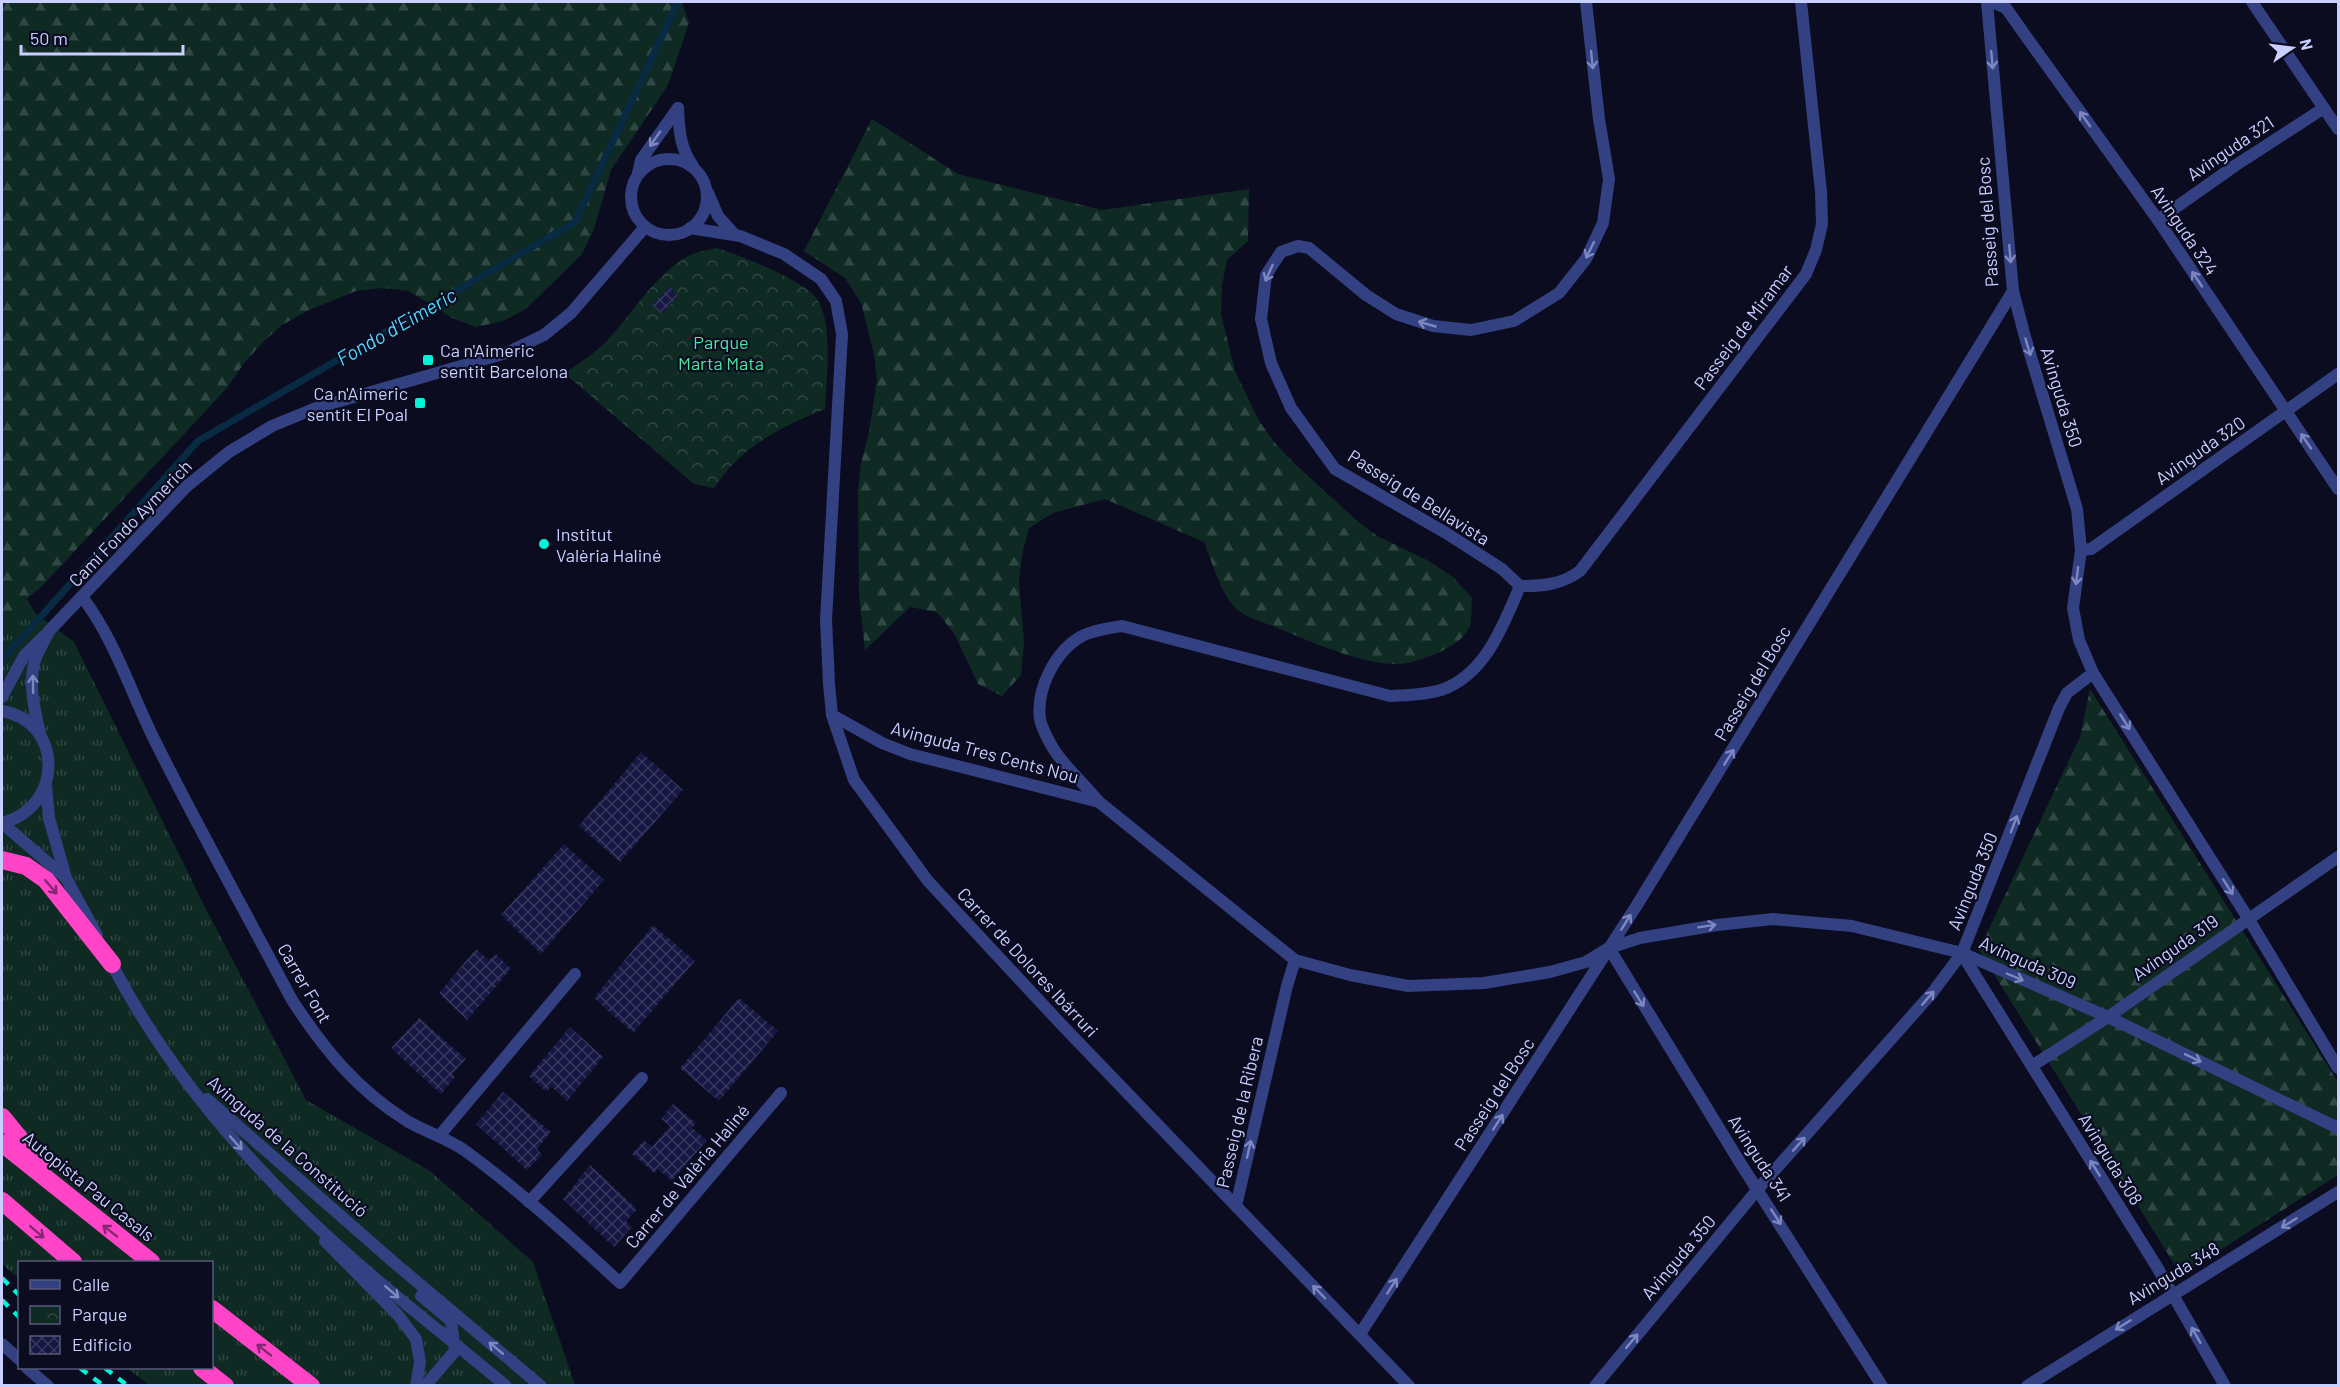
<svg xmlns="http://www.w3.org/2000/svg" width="2340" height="1387" viewBox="0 0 2340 1387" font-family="Barlow,sans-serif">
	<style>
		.grass { fill: url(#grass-tufts) }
		.forest { fill: url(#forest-firs) }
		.park { fill: url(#park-crowns) }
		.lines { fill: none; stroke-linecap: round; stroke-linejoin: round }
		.stream { stroke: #082a42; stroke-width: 7 }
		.building { fill: url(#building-cross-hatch) }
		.minor { stroke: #334182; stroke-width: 12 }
		.tertiary { stroke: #334182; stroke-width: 12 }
		.motorway { stroke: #ff44c7; stroke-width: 18 }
		.rail { stroke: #00f4d7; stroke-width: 4.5; stroke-dasharray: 9 8; stroke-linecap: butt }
		.oneway { stroke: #7e88c0 }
		.oneway2 { stroke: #852874 }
		.poi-dot { fill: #00f4d7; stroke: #0b0c20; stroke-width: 2 }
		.labels { text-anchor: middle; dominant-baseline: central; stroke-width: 4.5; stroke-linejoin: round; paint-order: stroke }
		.street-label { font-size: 18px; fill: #c9cfff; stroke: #0b0c20 }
		.park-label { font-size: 18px; fill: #4ee69f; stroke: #0b0c20 }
		.poi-label { font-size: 18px; fill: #c9cfff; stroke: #0b0c20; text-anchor: start }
		.water-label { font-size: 20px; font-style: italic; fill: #57d6ff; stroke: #0b0c20 }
	</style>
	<defs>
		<pattern id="grass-tufts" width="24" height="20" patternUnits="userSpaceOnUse" patternTransform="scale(1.5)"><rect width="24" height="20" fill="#0e2a23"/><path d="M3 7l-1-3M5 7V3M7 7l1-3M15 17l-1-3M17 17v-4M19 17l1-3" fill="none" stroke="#304844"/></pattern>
		<pattern id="forest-firs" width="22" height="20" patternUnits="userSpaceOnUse" patternTransform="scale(1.5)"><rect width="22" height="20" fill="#0e2a23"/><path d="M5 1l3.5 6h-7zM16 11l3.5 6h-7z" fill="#304844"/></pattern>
		<pattern id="park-crowns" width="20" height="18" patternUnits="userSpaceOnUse" patternTransform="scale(1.5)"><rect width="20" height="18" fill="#0e2a23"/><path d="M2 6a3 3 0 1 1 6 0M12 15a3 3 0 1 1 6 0" fill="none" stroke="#304844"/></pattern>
		<pattern id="building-cross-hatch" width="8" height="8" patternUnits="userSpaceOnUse" patternTransform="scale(1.5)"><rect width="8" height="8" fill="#161742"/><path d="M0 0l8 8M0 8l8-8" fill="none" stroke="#37385e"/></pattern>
	</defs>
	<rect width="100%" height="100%" fill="#0b0c20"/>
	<polygon class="grass" points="27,599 35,613 74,642 206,909 306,1100 430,1171 533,1262 575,1385 149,1385 127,1368 212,1368 212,1262 20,1262 19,1279 2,1264 2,620"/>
	<g class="forest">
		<polygon points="2,2 682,2 689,23 668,85 611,170 594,229 582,254 526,309 503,321 476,327 452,318 409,291 382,288 356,291 307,311 282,325 262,343 244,363 227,388 43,585 2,620"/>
		<path d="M872,119l86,55 144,36 147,-21 -1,52 -21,19 -5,26 -1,28 14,57 24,50 16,22 19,20 62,57 21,16 52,25 25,17 18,20c-1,8 0,20 -2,28 -8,21 -50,36 -70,38 -37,2 -93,-24 -127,-38 -11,-4 -25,-8 -34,-15 -17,-12 -27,-50 -35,-69l-99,-43 -52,14 -24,15 -7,27 -3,28 5,60 -3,32 -19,21 -24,-12 -23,-49 -18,-23 -27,-5 -45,43 -6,-54 -1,-105 3,-27 8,-32 8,-52 -3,-26 -13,-51 -16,-25 -41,-27z"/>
		<polygon points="2090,689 2338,1082 2338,1175 2181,1275 1979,950 2080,737"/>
	</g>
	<path class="park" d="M717,248c24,8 91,33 102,54 14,26 7,78 6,107 -32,13 -65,28 -90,53 -8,8 -15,18 -21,26l-20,-4 -130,-111c18,-11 34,-22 48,-38 24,-27 42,-58 74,-78 8,-5 22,-7 31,-9z"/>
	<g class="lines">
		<polyline class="stream" points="2,660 198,441 575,222 678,2"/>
	</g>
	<g class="building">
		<polygon points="670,287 678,296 662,314 652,305"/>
		<polygon points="641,752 683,790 620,862 579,826"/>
		<polygon points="564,844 604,880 541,954 501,915"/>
		<polygon points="653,925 695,961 633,1033 594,998"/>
		<polygon points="476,949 489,960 496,954 511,969 467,1020 439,993"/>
		<polygon points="739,998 778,1031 719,1101 680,1068"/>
		<polygon points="419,1018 466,1059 452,1074 455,1077 441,1094 391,1048"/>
		<polygon points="570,1027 603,1057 567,1101 551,1086 547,1092 529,1076"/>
		<polygon points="503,1092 551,1132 537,1149 542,1155 527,1170 476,1124"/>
		<polygon points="673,1104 696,1123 692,1128 707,1140 672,1181 658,1169 654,1173 632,1154 644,1140 652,1147 670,1126 661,1119"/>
		<polygon points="590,1165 637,1209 626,1221 632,1227 614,1247 563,1199"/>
	</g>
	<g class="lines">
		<g class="minor">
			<polyline points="1987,2 2013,291 2025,337 2077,509 2081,550 2073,608 2079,640 2093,673 2248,918 2338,1068"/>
			<polyline points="1992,2 2006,8 2025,35 2158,220 2338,489"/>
			<polyline points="2252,2 2338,129"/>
			<path d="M678,108c1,22 2,40 15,58"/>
			<circle cx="669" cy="197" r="38"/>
			<polyline points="638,173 641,160 678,108"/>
			<polyline points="708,193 718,216 734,234"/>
			<polyline points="2158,220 2236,165 2324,108"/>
			<polyline points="690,228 740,236 784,254 821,279 836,301 842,334 826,620 829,684 832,715 882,743 910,754 1099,802 1295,960 1350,975 1408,986 1484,983 1550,972 1586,962 1609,948 1640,938 1717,925 1773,919 1852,926 1962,953 2108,1017 2338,1128"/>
			<polyline points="2081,550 2091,549 2338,374"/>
			<polyline points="1520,586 1502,569 1446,533 1335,469 1291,408 1271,363 1261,319 1266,275 1281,252 1298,246 1309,248 1366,295 1396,314 1433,326 1471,330 1514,321 1559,293 1586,259 1603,223 1609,179 1599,119 1586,2"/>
			<path d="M1520,586c23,0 41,-1 60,-15l226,-297 10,-24 6,-26 -1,-32 -20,-190"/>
			<path d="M83,598c33,44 49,98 74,147 43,86 90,170 135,255 32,49 64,89 115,121 19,11 39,17 57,29 54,39 107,87 156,133l161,-190"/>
			<polyline points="2,697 24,656 44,636"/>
			<polyline points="832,715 854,780 928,881 1060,1023 1409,1386"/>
			<path d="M41,737c-6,-24 -14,-55 -5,-80 4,-9 9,-17 13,-26l138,-145 42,-34 43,-26 44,-18 190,-55 38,-18 27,-22 74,-86"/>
			<path d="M1099,802c-16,-20 -39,-39 -50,-61 -3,-6 -8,-15 -9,-22 -4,-30 15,-68 42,-83 12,-6 27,-8 40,-10l268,70c17,-1 35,-1 51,-6 44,-15 62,-64 79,-104"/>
			<polyline points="1609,948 1739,1161 1882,1386"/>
			<polyline points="1962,954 2157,1267 2225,1386"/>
			<polyline points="2032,1066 2108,1017 2338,857"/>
			<polyline points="440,1135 575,974"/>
			<polyline points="529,1202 642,1078"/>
			<polyline points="1236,1206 1287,986 1295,960"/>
			<polyline points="1360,1334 1637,905 2013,291"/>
			<polyline points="2,1344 20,1360"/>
			<polyline points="27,1368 48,1386"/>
			<polyline points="1595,1386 1758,1189 1932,993 1962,953 2059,708 2067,693 2093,673"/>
			<polyline points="2027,1386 2338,1192"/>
		</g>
		<g class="tertiary">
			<path d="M2,711c63,11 61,97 0,112"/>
			<polyline points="46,785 49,818 66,878 97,935"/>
			<polyline points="2,823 66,878"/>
			<path d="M109,959c49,95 116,178 192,252 64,63 136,117 205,175"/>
			<polyline points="207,1099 398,1266 541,1386"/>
			<polyline points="325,1241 398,1315 416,1339 420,1362 416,1386"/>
			<polyline points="421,1296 451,1321 455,1351 425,1386"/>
		</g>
		<g class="motorway">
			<polyline points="2,860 26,866 46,880 112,964"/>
			<polyline points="2,1117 42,1166"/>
			<polyline points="2,1143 151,1262"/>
			<polyline points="2,1201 73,1262"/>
			<polyline points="212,1309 311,1386"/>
			<polyline points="202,1368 225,1386"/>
		</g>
		<g class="rail">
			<polyline points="2,1278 20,1296"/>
			<polyline points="2,1300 20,1318"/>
			<polyline points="80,1368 104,1386"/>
			<polyline points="105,1368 128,1386"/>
		</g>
	</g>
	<defs><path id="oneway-shaft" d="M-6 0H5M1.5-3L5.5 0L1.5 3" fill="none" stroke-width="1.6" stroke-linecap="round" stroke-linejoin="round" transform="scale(1.5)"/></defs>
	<g class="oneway">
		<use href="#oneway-shaft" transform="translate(1592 60) rotate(84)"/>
		<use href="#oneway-shaft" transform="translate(1992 60) rotate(85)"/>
		<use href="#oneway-shaft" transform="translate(2085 119) rotate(-125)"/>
		<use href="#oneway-shaft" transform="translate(655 139) rotate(125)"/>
		<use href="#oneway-shaft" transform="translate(1590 250) rotate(116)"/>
		<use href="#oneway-shaft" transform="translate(2010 254) rotate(85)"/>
		<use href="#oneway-shaft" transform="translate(1269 273) rotate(114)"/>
		<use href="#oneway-shaft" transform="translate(2197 279) rotate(-124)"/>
		<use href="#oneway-shaft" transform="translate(1427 324) rotate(-164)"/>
		<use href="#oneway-shaft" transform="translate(2028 347) rotate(73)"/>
		<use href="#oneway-shaft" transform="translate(2306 441) rotate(-124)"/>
		<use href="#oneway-shaft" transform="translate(2077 576) rotate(97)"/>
		<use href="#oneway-shaft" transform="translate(33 684) rotate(-91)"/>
		<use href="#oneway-shaft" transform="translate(2125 722) rotate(58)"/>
		<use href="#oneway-shaft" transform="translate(1729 757) rotate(-58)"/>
		<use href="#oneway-shaft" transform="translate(2014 824) rotate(-69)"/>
		<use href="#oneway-shaft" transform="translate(2228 887) rotate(58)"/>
		<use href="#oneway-shaft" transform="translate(1626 922) rotate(-58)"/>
		<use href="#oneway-shaft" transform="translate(1707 926) rotate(-9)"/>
		<use href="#oneway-shaft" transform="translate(2015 977) rotate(23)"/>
		<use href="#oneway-shaft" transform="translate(1928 998) rotate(-49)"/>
		<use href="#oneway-shaft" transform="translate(1639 999) rotate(58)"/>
		<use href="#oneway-shaft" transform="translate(2193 1058) rotate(26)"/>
		<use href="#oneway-shaft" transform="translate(1498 1122) rotate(-57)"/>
		<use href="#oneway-shaft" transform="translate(236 1143) rotate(48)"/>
		<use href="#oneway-shaft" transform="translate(1799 1144) rotate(-48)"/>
		<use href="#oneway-shaft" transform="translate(1249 1149) rotate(-77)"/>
		<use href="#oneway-shaft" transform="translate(2095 1168) rotate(-122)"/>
		<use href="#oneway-shaft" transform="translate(1776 1217) rotate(57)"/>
		<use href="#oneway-shaft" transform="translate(2289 1223) rotate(148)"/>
		<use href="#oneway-shaft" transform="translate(1392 1286) rotate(-57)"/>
		<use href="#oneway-shaft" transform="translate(392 1292) rotate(41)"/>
		<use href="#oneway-shaft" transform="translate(1319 1292) rotate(-134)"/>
		<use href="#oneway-shaft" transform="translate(2123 1325) rotate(148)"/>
		<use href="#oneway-shaft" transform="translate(2196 1335) rotate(-120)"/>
		<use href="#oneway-shaft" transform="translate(1632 1341) rotate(-50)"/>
		<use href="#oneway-shaft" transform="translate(496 1348) rotate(-140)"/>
	</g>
	<g class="oneway2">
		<use href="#oneway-shaft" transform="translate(51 887) rotate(50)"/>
		<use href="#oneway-shaft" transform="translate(110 1231) rotate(-142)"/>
		<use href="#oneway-shaft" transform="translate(37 1232) rotate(41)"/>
		<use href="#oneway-shaft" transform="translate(264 1350) rotate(-142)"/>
	</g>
	<g class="poi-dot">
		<rect x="422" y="354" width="12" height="12" rx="3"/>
		<rect x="414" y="397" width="12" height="12" rx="3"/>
		<circle cx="544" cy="544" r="6"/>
	</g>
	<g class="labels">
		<g class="street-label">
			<text transform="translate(2230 148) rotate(-34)">Avinguda 321</text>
			<text transform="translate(1987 222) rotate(-94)">Passeig del Bosc</text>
			<text transform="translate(2185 230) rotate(56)">Avinguda 324</text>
			<text transform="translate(1743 327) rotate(-53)">Passeig de Miramar</text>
			<text transform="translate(2062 397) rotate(73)">Avinguda 350</text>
			<text transform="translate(2200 450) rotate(-35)">Avinguda 320</text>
			<text transform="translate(1419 497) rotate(32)">Passeig de Bellavista</text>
			<text transform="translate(130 523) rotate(-46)">Camí Fondo Aymerich</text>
			<text transform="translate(1752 683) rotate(-59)">Passeig del Bosc</text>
			<text transform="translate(985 752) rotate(15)">Avinguda Tres Cents Nou</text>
			<text transform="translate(1972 881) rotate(-68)">Avinguda 350</text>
			<text transform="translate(2175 947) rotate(-35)">Avinguda 319</text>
			<text transform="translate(1028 962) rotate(47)">Carrer de Dolores Ibárruri</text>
			<text transform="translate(2028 962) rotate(24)">Avinguda 309</text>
			<text transform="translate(305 983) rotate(60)">Carrer Font</text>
			<text transform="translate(1494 1094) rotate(-57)">Passeig del Bosc</text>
			<text transform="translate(1239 1112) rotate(-77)">Passeig de la Ribera</text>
			<text transform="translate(288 1146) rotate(41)">Avinguda de la Constitució</text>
			<text transform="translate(1760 1158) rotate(57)">Avinguda 341</text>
			<text transform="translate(2111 1159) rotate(58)">Avinguda 308</text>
			<text transform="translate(687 1176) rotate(-50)">Carrer de Valèria Haliné</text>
			<text transform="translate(89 1186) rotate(39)">Autopista Pau Casals</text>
			<text transform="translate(1678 1257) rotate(-50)">Avinguda 350</text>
			<text transform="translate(2173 1273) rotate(-31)">Avinguda 348</text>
		</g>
		<g class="park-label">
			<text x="721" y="342">Parque<tspan x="721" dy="21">Marta Mata</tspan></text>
		</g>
		<g class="poi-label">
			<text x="440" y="350">Ca n'Aimeric<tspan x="440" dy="21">sentit Barcelona</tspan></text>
			<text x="408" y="393" text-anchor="end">Ca n'Aimeric<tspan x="408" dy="21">sentit El Poal</tspan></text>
			<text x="556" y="534">Institut<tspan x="556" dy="21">Valèria Haliné</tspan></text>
		</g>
		<g class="water-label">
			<text transform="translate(396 326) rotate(-30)">Fondo d'Eimeric</text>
		</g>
	</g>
	<rect width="2340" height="1387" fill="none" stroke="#c9cfff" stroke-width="6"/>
	<rect x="18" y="1261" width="195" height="108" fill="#0b0c20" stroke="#575a79" stroke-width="1.5"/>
	<rect x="30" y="1280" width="30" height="9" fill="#334182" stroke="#575a79" stroke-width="1.5"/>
	<text x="72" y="1291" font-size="18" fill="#c9cfff">Calle</text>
	<rect x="30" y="1306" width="30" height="18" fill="url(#park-crowns)" stroke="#575a79" stroke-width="1.5"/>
	<text x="72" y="1321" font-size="18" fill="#c9cfff">Parque</text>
	<rect x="30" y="1336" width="30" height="18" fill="url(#building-cross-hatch)" stroke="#575a79" stroke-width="1.5"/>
	<text x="72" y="1351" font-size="18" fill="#c9cfff">Edificio</text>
	<g transform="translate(2292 48) rotate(76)" stroke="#0b0c20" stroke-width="4.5" paint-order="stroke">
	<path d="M0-4.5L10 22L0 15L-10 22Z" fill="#c9cfff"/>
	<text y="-9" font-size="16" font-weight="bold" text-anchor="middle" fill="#c9cfff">N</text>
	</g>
	<path d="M21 45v9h162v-9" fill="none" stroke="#c9cfff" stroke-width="3"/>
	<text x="30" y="45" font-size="18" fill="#c9cfff" stroke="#0b0c20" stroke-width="4.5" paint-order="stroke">50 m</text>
</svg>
